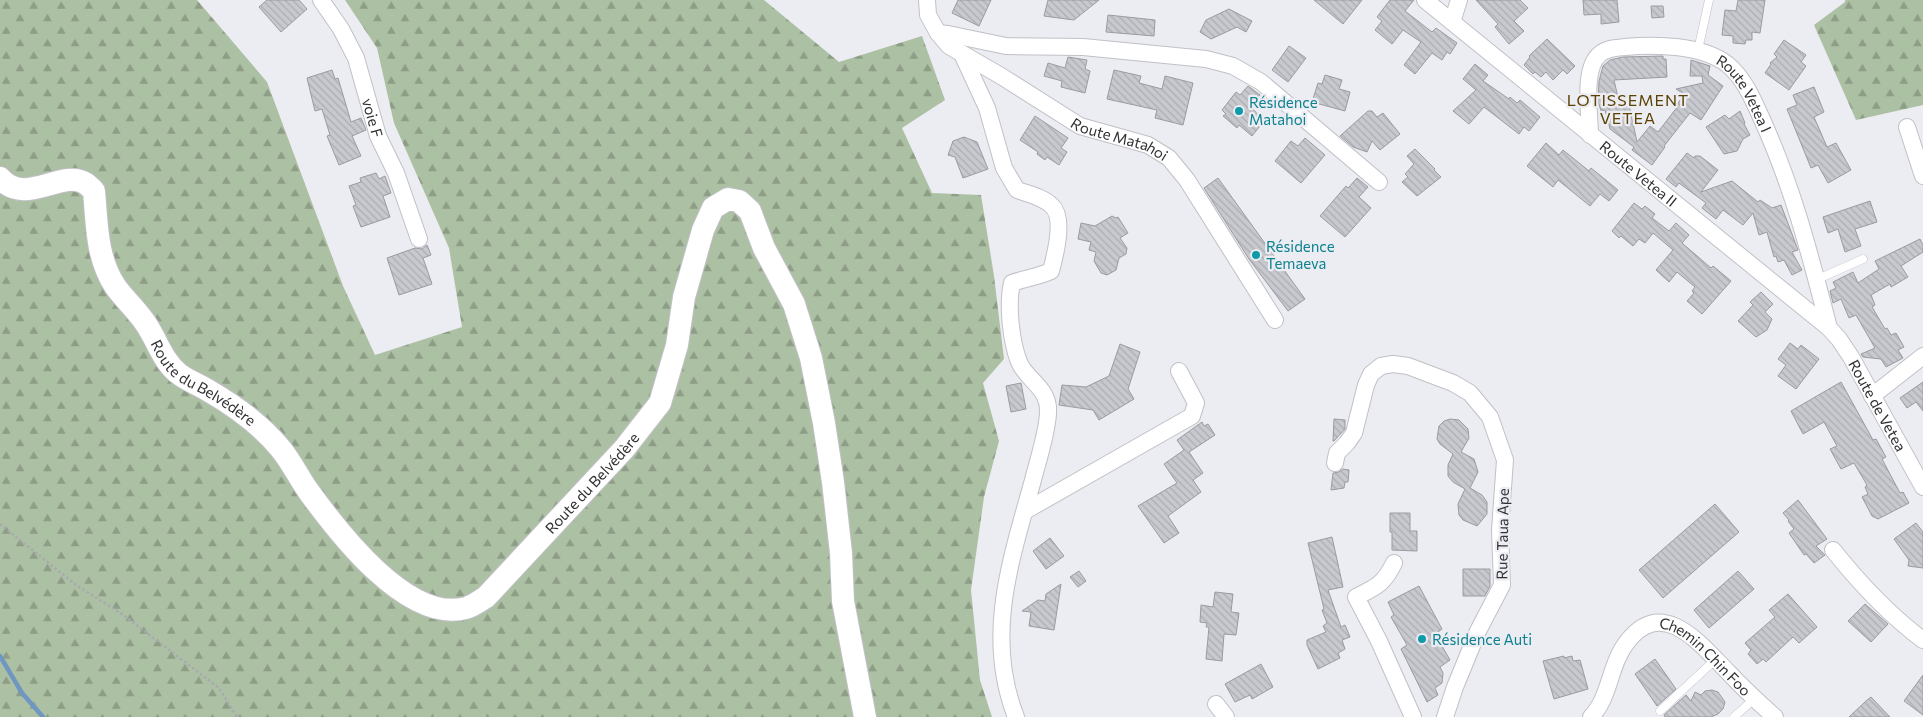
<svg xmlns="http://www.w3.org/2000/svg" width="1923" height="717" viewBox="0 0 1923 717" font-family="Commissioner,sans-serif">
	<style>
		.forest { fill: url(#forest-firs) }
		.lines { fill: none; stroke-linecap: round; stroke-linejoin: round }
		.stream { stroke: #6f97c1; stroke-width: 4.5 }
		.building { fill: url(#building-back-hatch); stroke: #9a9aa1 }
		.lane-casing { stroke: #c0c0c7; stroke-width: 9 }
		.street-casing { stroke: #c0c0c7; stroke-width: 18 }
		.secondary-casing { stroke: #c0c0c7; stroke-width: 24 }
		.path { stroke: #a9a9af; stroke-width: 2.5; stroke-dasharray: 2.5 2.5; stroke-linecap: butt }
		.lane { stroke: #fff; stroke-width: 8 }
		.street { stroke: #fff; stroke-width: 16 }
		.secondary { stroke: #fff; stroke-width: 22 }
		.culture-dot { fill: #0f9aa8; stroke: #ececf3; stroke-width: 2 }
		.labels { text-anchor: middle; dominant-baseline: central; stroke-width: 4.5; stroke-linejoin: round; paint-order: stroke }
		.street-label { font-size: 15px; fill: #313134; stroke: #ececf3 }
		.culture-label { font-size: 15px; fill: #0d838f; stroke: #ececf3; text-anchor: start }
		.neighbourhood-label { font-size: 16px; letter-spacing: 1px; fill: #5b4203; stroke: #ececf3 }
	</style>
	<defs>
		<pattern id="forest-firs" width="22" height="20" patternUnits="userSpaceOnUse" patternTransform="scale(1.25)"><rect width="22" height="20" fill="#acc0a3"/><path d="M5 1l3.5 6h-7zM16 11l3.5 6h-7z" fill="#8d9d86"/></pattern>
		<pattern id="building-back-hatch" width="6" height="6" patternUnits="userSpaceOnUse" patternTransform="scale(1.25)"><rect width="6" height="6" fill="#c8c9cf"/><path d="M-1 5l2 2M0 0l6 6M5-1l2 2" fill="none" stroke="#acadb2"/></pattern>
	</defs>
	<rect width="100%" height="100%" fill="#ececf3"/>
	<g class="forest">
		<polygon points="0,0 197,0 267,82 343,286 375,355 462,327 449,248 394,123 377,48 345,0 764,0 839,62 922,36 945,100 902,128 932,193 981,195 994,276 1004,359 983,383 999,441 984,497 971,590 980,680 992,717 0,717"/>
		<polygon points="1845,0 1923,0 1923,105 1856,120 1814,25 1845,2"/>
	</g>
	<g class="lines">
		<polyline class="stream" points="0,656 22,693 43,717"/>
	</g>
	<g class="building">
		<polygon points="267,0 299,0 307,9 281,32 259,7"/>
		<polygon points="958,0 991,0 979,26 952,13"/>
		<polygon points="1048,0 1099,0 1074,20 1044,16"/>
		<polygon points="1314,0 1362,0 1343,24"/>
		<polygon points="1390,0 1414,0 1405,11 1432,32 1436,28 1457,43 1450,54 1447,52 1442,60 1432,53 1415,74 1404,65 1421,42 1403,30 1392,44 1375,30 1382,21 1377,17"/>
		<polygon points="1476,0 1520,0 1528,8 1514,21 1524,31 1509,44 1495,27 1498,24"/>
		<polygon points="1583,0 1617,0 1619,22 1601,24 1601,14 1584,15"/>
		<polygon points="1738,0 1765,0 1760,33 1752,32 1752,40 1746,40 1745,44 1733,43 1733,36 1722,35 1725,10 1736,11"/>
		<polygon points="1651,6 1663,6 1664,17 1652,18"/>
		<polygon points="1229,9 1252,21 1246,32 1237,27 1211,39 1200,32 1206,20"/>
		<polygon points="1108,15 1155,20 1154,36 1106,32"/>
		<polygon points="1547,39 1575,66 1567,74 1563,70 1553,80 1546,72 1541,77 1535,72 1533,74 1524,65 1530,57 1529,56"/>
		<polygon points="1784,40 1806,55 1801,62 1806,66 1789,90 1765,73 1771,64 1770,63 1777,57 1774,54"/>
		<polygon points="1289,46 1306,58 1288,82 1272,70"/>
		<polygon points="1663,56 1663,59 1666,59 1667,77 1614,80 1619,102 1628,100 1637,142 1650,126 1658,132 1678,106 1677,105 1684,94 1676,89 1703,83 1702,76 1690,76 1691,60 1710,66 1708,75 1723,86 1701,120 1690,113 1664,146 1665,147 1652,165 1632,150 1634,147 1610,129 1605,110 1601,111 1598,101 1599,81 1603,66 1610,60 1623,57"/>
		<polygon points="1068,57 1087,60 1085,69 1090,71 1085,93 1061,87 1062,81 1044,76 1048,63 1065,68"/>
		<polygon points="1475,64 1488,75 1483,81 1509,99 1510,97 1517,103 1520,100 1540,117 1529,131 1524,127 1519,134 1484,107 1469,124 1453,111 1476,90 1463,79"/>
		<polygon points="332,70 335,79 338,78 351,122 361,118 366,130 352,136 361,156 339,165 327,136 330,135 322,109 315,111 307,78"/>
		<polygon points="1114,70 1141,76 1139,83 1162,89 1165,76 1193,83 1183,125 1155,118 1157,110 1107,99"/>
		<polygon points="1325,75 1342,80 1339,89 1350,92 1345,111 1312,102 1318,83 1322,84"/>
		<polygon points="1248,86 1260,95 1250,106 1264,121 1252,136 1239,125 1237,128 1223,116 1226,114 1222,110 1236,92 1240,95"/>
		<polygon points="1814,87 1824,112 1814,117 1827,147 1836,143 1851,170 1828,183 1818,165 1811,168 1787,109 1797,105 1793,95"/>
		<polygon points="1368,111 1372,111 1377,117 1383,113 1400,134 1380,150 1372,141 1367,152 1353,147 1340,136"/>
		<polygon points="1740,111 1745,123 1744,124 1750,135 1743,139 1737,151 1724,154 1706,127 1725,115 1729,119"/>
		<polygon points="1035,116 1068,138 1061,148 1067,152 1059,165 1047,157 1045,160 1037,154 1038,152 1020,140"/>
		<polygon points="964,137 977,142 988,169 963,178 955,157 948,155 953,141"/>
		<polygon points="1305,138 1325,155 1301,183 1275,161 1291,141 1298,146"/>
		<polygon points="1546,143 1559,155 1563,150 1589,171 1591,168 1618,190 1609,201 1600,194 1590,206 1558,180 1553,187 1527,166"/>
		<polygon points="1415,149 1435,169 1434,170 1441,177 1417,196 1402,182 1408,177 1405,174 1414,164 1407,156"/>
		<polygon points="1687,153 1694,158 1695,156 1700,156 1718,170 1701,192 1732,181 1758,202 1760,200 1772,208 1781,205 1798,250 1792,252 1802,270 1792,275 1784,260 1778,262 1776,256 1774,257 1767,232 1759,235 1753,213 1743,225 1723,210 1716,219 1702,208 1706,203 1679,183 1676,187 1666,179"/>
		<polygon points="376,173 379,179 385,176 391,193 383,196 390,217 361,227 353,206 356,205 349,186 361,182 360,178"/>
		<polygon points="1218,178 1305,299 1288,311 1249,259 1204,188"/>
		<polygon points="1357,178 1368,187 1359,197 1371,208 1345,237 1320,216 1346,186 1348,188"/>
		<polygon points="1870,201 1877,222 1855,229 1861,246 1845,252 1838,229 1828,233 1823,217"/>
		<polygon points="1634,203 1642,209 1645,206 1655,214 1652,218 1669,231 1676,223 1689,235 1682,243 1711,268 1713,266 1731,281 1702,314 1687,301 1694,293 1692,291 1695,287 1677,272 1669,282 1656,270 1673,250 1653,233 1645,243 1639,239 1633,246 1621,236 1619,238 1612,231"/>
		<polygon points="1112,216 1116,218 1118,217 1128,233 1120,238 1127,248 1126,254 1119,258 1116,270 1107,275 1101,273 1094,261 1096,252 1089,250 1091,242 1078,239 1081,223 1095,226"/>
		<polygon points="1920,239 1923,245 1923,252 1901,266 1908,277 1891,287 1890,284 1871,295 1875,305 1872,307 1885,329 1887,328 1891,335 1896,333 1904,347 1898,350 1903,358 1886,367 1881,359 1863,357 1861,354 1875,348 1856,315 1849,318 1841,299 1833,303 1830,291 1836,288 1833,282 1853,272 1858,283 1879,269 1875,261"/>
		<polygon points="427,245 431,255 423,258 432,284 399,295 387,258 415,248 422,249"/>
		<polygon points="1761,292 1773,304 1765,312 1772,319 1767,330 1756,337 1738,321 1753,305 1750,302"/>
		<polygon points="1790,343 1798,349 1801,345 1819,359 1796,389 1778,376 1786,365 1778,359"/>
		<polygon points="1120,344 1140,352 1128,389 1134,399 1099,420 1093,410 1059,405 1062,385 1086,387 1109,376"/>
		<polygon points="1841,382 1873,440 1876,439 1886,457 1882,459 1900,493 1903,492 1909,503 1878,519 1872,516 1862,497 1868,494 1865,487 1867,485 1854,463 1841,469 1830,449 1837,446 1824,422 1803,434 1791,411"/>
		<polygon points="1923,382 1923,411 1916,402 1907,408 1900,398"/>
		<polygon points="1021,383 1026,409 1011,412 1006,386"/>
		<polygon points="1334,419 1345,420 1345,429 1334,441 1333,441"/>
		<polygon points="1450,419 1459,420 1468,429 1469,438 1461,452 1474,459 1478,472 1470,488 1482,495 1487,502 1487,514 1477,526 1463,520 1459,515 1458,504 1465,489 1453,482 1448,476 1448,465 1453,454 1440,444 1437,439 1439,426 1444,421"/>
		<polygon points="1202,422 1204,426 1208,424 1215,435 1189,452 1203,473 1193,480 1201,492 1168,516 1179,533 1164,543 1138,506 1177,483 1164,464 1184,450 1177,440"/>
		<polygon points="1343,469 1349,470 1348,482 1345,482 1344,488 1331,490 1333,473 1339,472"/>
		<polygon points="1798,500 1827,539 1816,546 1825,555 1814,563 1806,554 1804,555 1789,533 1794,529 1788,521 1789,520 1783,513"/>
		<polygon points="1715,504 1739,532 1663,598 1639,570"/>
		<polygon points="1390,513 1410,513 1410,531 1417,531 1417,551 1392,550 1392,532 1390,532"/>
		<polygon points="1916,523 1923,532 1923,568 1908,566 1909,560 1894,539"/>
		<polygon points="1332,537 1343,587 1328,590 1341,627 1345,625 1350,637 1342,640 1345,649 1338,653 1340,658 1318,669 1307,645 1307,640 1326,632 1323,626 1327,623 1322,610 1324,609 1308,543"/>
		<polygon points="1050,538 1064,556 1046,569 1033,551"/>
		<polygon points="1463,569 1490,569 1490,586 1485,596 1463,596"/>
		<polygon points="1079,571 1086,581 1078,587 1070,577"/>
		<polygon points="1738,571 1754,589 1709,628 1694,610"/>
		<polygon points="1061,584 1054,630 1029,626 1031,612 1022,611 1038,600 1045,601 1046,594"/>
		<polygon points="1419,586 1442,629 1435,634 1450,660 1440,667 1443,673 1442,683 1435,688 1438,695 1427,702 1401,649 1407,645 1391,617 1394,615 1388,602"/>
		<polygon points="1215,592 1233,594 1231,612 1239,613 1236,635 1224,634 1222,661 1206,659 1209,627 1206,627 1207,623 1200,622 1201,605 1213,607"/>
		<polygon points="1788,594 1817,627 1799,643 1793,637 1766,662 1763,659 1757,664 1748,654 1751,650 1745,643 1775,617 1769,610"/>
		<polygon points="1865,604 1888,624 1871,642 1848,621"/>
		<polygon points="1564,656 1564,658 1572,656 1573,661 1580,660 1588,689 1554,699 1543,661"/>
		<polygon points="1655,659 1676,689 1657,706 1635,674"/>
		<polygon points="1261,664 1273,687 1252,699 1250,695 1235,702 1225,684"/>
		<polygon points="1923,675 1923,715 1904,701"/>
		<polygon points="1712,690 1718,692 1725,702 1723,709 1718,714 1711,717 1665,717 1664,715 1686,695 1691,701 1695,692 1701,695 1705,691"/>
		<polygon points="1871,697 1890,717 1849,717 1866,701"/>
	</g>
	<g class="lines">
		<defs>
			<g id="lane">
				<polyline points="1698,50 1709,0"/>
				<polyline points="1818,279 1863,259"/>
				<polyline points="1660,711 1716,659"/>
				<polyline points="1734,717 1754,699"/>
			</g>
			<g id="street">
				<path id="s1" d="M321,0l20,29 15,29 22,78 18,37 23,66"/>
				<path id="s2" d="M927,0l1,15 10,18 11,13 52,30 79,50 68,19 21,13 18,22 88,140"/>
				<path id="s3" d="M1425,0l404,328 10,11 12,18 72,130"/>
				<polyline points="1452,22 1459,0"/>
				<polyline points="938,33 948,34 1006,46 1083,47 1206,59 1233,66 1261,82 1379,182"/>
				<path d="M962,54l25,54 17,60 13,22c12,4 26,7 35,16 13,12 3,50 -1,65 -13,6 -26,7 -39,12 -5,22 -1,58 7,79 8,19 31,26 29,51 -1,21 -10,47 -15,67 -22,80 -49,156 -17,237"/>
				<polyline points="1907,127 1923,176"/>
				<path id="s4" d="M1590,135c0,-21 -8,-67 10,-81 7,-6 16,-6 25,-7 31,-3 77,-2 102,17 16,13 25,33 33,51 32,69 50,139 69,213"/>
				<polyline points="1872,396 1923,356"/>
				<polyline points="1335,463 1337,453 1347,443 1354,433 1366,385 1371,374 1381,366 1393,364 1408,366 1453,383 1470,393 1490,417 1505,460 1500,530 1502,585 1478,631 1455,687 1445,717"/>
				<polyline points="1025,511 1192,416 1196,403 1179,371"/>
				<path d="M1833,550c28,35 55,64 90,90"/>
				<path d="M1394,563c-10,21 -18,24 -38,34l23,44 34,76"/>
				<polyline points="1216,704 1226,717"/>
				<path id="s5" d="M1591,717c20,-21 18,-52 36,-75 36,-47 74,3 101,30 15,16 31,31 47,45"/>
			</g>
			<g id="secondary">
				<path id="s6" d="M0,178c25,29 61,-9 85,5 3,2 6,5 9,8 3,32 2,66 21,95 9,13 22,24 31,38 11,16 17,38 33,50 9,7 21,11 30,17 26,15 52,34 71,57 11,13 19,30 29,44 29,40 99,132 157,116 7,-2 14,-7 20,-11l138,-148 36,-46 17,-58 7,-48 19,-67 10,-22 15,-9 11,2 11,10 14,37 30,56 17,54 13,65 9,59 8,71 2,48 22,116"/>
			</g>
		</defs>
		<use href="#lane" class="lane-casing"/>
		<use href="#street" class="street-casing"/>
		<use href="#secondary" class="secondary-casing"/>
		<polyline class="path" points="0,524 76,585 122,614 219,688 237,717"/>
		<use href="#lane" class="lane"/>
		<use href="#street" class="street"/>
		<use href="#secondary" class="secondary"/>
	</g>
	<g class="culture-dot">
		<circle cx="1239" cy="111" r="5"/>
		<circle cx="1256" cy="255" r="5"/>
		<circle cx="1422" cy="639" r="5"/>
	</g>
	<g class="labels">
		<g class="street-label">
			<text stroke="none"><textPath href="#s4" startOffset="250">Route Vetea I</textPath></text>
			<text stroke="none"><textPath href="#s1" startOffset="130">voie F</textPath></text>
			<text stroke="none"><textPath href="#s2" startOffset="248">Route Matahoi</textPath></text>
			<text stroke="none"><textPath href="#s3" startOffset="275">Route Vetea II</textPath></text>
			<text stroke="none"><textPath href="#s6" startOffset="334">Route du Belvédère</textPath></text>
			<text stroke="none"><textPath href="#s3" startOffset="612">Route de Vetea</textPath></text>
			<text stroke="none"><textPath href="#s6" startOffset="872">Route du Belvédère</textPath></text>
			<text transform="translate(1502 534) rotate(-89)">Rue Taua Ape</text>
			<text stroke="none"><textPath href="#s5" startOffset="181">Chemin Chin Foo</textPath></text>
		</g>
		<g class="culture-label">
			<text x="1249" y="102">Résidence<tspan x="1249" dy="17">Matahoi</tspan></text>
			<text x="1266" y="246">Résidence<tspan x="1266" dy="17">Temaeva</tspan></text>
			<text x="1432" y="639">Résidence Auti</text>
		</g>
		<g class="neighbourhood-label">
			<text x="1628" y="99">LOTISSEMENT<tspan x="1628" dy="18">VETEA</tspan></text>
		</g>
	</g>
</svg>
